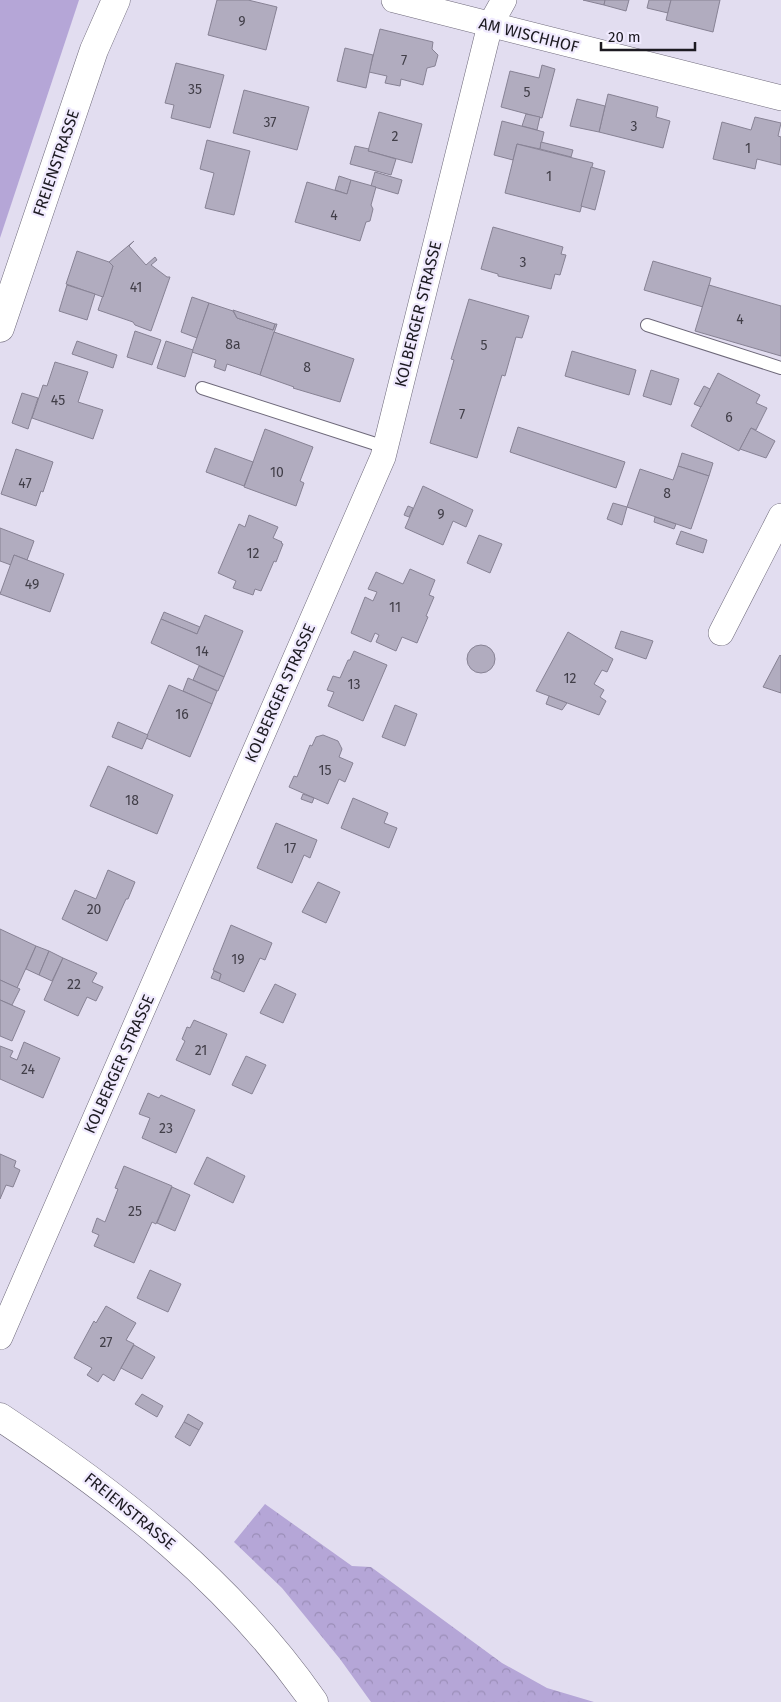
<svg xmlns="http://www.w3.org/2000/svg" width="781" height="1702" viewBox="0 0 781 1702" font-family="'Fira Sans',sans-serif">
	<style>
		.grass { fill: #b5a6d7 }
		.forest { fill: url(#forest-crowns) }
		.building { fill: #b1acbf; stroke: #878294 }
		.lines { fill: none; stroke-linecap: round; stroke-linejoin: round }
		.lane-casing { stroke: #6e697a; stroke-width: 14 }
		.street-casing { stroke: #6e697a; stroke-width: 26 }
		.secondary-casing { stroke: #6e697a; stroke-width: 29 }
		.lane { stroke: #fff; stroke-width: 12 }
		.street { stroke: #fff; stroke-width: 25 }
		.secondary { stroke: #fff; stroke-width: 28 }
		.labels { text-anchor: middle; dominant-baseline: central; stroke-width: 4.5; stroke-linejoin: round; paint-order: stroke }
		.number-label { font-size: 14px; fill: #413e48 }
		.street-label { font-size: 16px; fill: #1c1a21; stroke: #f0eafe }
	</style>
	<defs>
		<pattern id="forest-crowns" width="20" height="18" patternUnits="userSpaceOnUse" patternTransform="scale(1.25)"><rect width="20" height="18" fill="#b5a6d7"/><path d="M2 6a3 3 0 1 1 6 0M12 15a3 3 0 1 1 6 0" fill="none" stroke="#9b8eb8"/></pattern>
	</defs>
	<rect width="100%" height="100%" fill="#e2ddf0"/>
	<polygon class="grass" points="0,0 79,0 0,238"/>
	<polygon class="forest" points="265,1504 352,1566 371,1567 502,1663 547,1688 594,1702 371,1702 340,1659 282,1588 234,1542"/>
	<g class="building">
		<polygon points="217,0 248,0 277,7 266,50 208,35"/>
		<polygon points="583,0 605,0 604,5"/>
		<polygon points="605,0 629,0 626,11 604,5"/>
		<polygon points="649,0 671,0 668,13 647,8"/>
		<polygon points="671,0 720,0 713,32 666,20"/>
		<polygon points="380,29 433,42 432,49 438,55 435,66 427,68 423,85 401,79 400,86 385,83 387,76 369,72"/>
		<polygon points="345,48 373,55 366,88 337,81"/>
		<polygon points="176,63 224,75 210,128 171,118 174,105 165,103"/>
		<polygon points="542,65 555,69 542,118 501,107 510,71 539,78"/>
		<polygon points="244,90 309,107 297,150 233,133"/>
		<polygon points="608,94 658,107 656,117 670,121 663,148 599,132"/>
		<polygon points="577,99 605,106 599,132 570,126"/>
		<polygon points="379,112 422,124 412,163 368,151"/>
		<polygon points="526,114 540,117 537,130 522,126"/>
		<polygon points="755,117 781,123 778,136 781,137 781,165 757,159 755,169 713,159 722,122 751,130"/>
		<polygon points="502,121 544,132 540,149 517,144 513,160 494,155"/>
		<polygon points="207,140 250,151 234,215 205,208 214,173 200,169"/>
		<polygon points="541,142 573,150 571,157 540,149"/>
		<polygon points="517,144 593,163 580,212 505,193"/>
		<polygon points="355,146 369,149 368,151 396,159 391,175 350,164"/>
		<polygon points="591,167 605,171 595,210 581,206"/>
		<polygon points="375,172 402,180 398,194 371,186"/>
		<polygon points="339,176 351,180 347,194 335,190"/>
		<polygon points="351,180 376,187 371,205 373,209 370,221 366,222 360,241 295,222 307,182 347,194"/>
		<polygon points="493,227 563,247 561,254 566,255 560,275 555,274 551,289 498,276 498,274 481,269"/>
		<polygon points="134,241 129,246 146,265 155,257 157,260 151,265 167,277 170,277 151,331 135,325 133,322 98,310 113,266 109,262"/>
		<polygon points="77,251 109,262 113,266 103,297 66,284"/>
		<polygon points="653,261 711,278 703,307 644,290"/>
		<polygon points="67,285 95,294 87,320 59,311"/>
		<polygon points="709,285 781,306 781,356 695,331"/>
		<polygon points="192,297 209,303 197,338 181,332"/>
		<polygon points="469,299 529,316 522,338 516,337 505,376 502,375 477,458 430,443 454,360 451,359"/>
		<polygon points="209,303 233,311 237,318 273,330 275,324 277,324 260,375 227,364 225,371 214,367 216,360 192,352"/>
		<polygon points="233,310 275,324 273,330 237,318"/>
		<polygon points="135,331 161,340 152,365 127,357"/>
		<polygon points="274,332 354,359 340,402 293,388 294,387 260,375"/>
		<polygon points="77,341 117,355 113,368 72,354"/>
		<polygon points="166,341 193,350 185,377 157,368"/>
		<polygon points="572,351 636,370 629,395 565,376"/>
		<polygon points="55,362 88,372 78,402 103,410 93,439 32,418 43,385 47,386"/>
		<polygon points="651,370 679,379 671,405 643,396"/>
		<polygon points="718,373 760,395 756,403 767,408 756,430 751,428 739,451 691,426"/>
		<polygon points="704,386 710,389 701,407 694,404"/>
		<polygon points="22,393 38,398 28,429 12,423"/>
		<polygon points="518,427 625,462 616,488 510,452"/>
		<polygon points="751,428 775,441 766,458 740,449"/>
		<polygon points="265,429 313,447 300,481 304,483 296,506 244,487"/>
		<polygon points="215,448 253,462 244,486 206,472"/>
		<polygon points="16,449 53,462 43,492 41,491 36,506 1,494"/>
		<polygon points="682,453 713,463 709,476 678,466"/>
		<polygon points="678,466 709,476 691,529 627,507 640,469 673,480"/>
		<polygon points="423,486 473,510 466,527 453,521 443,545 405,528"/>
		<polygon points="613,503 627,507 622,525 607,519"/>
		<polygon points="408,506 413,508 409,517 404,515"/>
		<polygon points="249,515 278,527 273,538 282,542 281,543 283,544 276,562 274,561 261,591 255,589 253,595 233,588 236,581 218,573 239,524 245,527"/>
		<polygon points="655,517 676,524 674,529 654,522"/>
		<polygon points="0,528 34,541 27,560 14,555 11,565 0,561"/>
		<polygon points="681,531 707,540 703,553 676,544"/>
		<polygon points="479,535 502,544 490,573 467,563"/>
		<polygon points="14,555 64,574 50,612 0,594"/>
		<polygon points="410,569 435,580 429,595 434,597 426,616 428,617 417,643 402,637 396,651 376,642 379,635 375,633 371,642 351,633 365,597 373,601 377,592 368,589 376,572 403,584"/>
		<polygon points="164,612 200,627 197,634 161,619"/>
		<polygon points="205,615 243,631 224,677 151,643 161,619 197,634"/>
		<polygon points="621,631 653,641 646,659 615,648"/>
		<polygon points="568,632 613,659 607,672 602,670 594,684 604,690 600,697 606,701 599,715 536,691"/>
		<circle cx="481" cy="659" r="14"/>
		<polygon points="354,651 387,665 363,721 328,706 334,692 327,690 333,676 340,678 348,660 350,660"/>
		<polygon points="780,655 781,656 781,693 763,687"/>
		<polygon points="199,666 224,677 218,691 193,680"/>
		<polygon points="188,678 217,691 212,704 183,691"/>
		<polygon points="169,685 212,704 190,757 146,738"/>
		<polygon points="549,696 567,703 562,710 546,704"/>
		<polygon points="395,705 417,714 405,746 382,737"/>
		<polygon points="118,722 148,735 142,749 112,737"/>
		<polygon points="323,735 338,741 342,749 339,757 353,763 345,782 339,779 328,804 289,787 294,776 297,777 310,745 312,746 316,737"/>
		<polygon points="108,766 173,795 157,834 90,806"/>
		<polygon points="303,794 314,798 312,803 301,799"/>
		<polygon points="353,798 388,813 384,823 397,828 389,848 341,828"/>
		<polygon points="276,823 317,840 310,858 304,855 292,883 257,868"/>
		<polygon points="108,870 135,882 128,899 126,899 107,941 62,919 75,890 96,899"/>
		<polygon points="318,882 340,892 326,923 302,912"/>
		<polygon points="231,925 272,943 265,960 260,958 244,992 219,981 221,974 213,970"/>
		<polygon points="0,929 36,946 17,988 0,980"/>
		<polygon points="36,946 49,951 39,975 26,969"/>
		<polygon points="49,951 63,958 52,981 39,975"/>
		<polygon points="63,958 97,973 92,982 103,987 96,1001 87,997 78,1016 44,1000"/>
		<polygon points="214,971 221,974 219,981 211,978"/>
		<polygon points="0,980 20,989 12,1005 0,1000"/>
		<polygon points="275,984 296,994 283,1023 260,1013"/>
		<polygon points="0,1000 25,1011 12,1041 0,1036"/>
		<polygon points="194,1020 227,1034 210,1075 176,1060 185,1041 182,1039 187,1027 190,1028"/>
		<polygon points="24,1042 60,1058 43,1098 0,1079 0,1046 13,1051 10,1057 17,1060"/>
		<polygon points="246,1056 266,1065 252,1094 232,1085"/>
		<polygon points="148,1093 159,1098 161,1095 195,1110 176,1153 142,1138 150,1118 139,1114"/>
		<polygon points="0,1154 16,1161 14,1167 20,1170 13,1187 6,1185 0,1199"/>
		<polygon points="207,1157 245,1176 233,1203 194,1184"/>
		<polygon points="124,1166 172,1186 156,1224 152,1222 134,1263 94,1246 99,1235 92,1232 97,1218 105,1222 118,1189 115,1188"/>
		<polygon points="172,1187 190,1195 175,1231 157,1223"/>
		<polygon points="150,1270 181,1284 168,1312 137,1298"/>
		<polygon points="106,1306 136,1323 126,1340 134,1344 114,1381 103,1374 98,1382 87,1375 92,1368 74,1358 94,1321 96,1323"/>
		<polygon points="134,1345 155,1357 142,1379 121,1368"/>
		<polygon points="142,1394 163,1406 157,1417 135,1404"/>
		<polygon points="188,1414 203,1423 199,1430 184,1422"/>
		<polygon points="184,1422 199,1430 190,1446 175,1437"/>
	</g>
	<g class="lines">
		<defs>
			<g id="lane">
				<polyline points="647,325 781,368"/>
				<polyline points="202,388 385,447"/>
			</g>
			<g id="street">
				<polyline points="394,0 781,98"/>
				<polyline points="721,633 781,516"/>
				<polyline points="0,1337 383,457 490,25 504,0"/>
			</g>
			<g id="secondary">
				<polyline points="0,328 94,50 116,0"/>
				<path d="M0,1417c120,79 231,166 314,285"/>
			</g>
		</defs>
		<use href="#lane" class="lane-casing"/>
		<use href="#street" class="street-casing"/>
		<use href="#secondary" class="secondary-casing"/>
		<use href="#lane" class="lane"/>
		<use href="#street" class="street"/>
		<use href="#secondary" class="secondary"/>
	</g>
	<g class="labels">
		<g class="number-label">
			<text x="242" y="21">9</text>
			<text x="404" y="60">7</text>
			<text x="195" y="89">35</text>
			<text x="527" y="92">5</text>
			<text x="270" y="122">37</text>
			<text x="634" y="126">3</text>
			<text x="395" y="136">2</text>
			<text x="748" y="148">1</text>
			<text x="549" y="176">1</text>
			<text x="334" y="215">4</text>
			<text x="523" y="262">3</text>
			<text x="136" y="287">41</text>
			<text x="740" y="319">4</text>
			<text x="233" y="344">8a</text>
			<text x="484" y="345">5</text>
			<text x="307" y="367">8</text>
			<text x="58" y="400">45</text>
			<text x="462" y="414">7</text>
			<text x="729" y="417">6</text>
			<text x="277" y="472">10</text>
			<text x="25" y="483">47</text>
			<text x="667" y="493">8</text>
			<text x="441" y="514">9</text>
			<text x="253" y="553">12</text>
			<text x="32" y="584">49</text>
			<text x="395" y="607">11</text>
			<text x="202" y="651">14</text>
			<text x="570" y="678">12</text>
			<text x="354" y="684">13</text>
			<text x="182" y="714">16</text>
			<text x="325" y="770">15</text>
			<text x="132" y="800">18</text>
			<text x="290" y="848">17</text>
			<text x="94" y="909">20</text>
			<text x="238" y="959">19</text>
			<text x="74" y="984">22</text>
			<text x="201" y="1050">21</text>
			<text x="28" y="1069">24</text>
			<text x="166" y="1128">23</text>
			<text x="135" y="1211">25</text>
			<text x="106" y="1342">27</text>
		</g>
		<g class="street-label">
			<text transform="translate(529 35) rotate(14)">AM WISCHHOF</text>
			<text transform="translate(56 163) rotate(-71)">FREIENSTRASSE</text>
			<text transform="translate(418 314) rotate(-76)">KOLBERGER STRASSE</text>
			<text transform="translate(280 693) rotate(-66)">KOLBERGER STRASSE</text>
			<text transform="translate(119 1064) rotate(-66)">KOLBERGER STRASSE</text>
			<text transform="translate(130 1511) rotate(39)">FREIENSTRASSE</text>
		</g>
	</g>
	<path d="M601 42v8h94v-8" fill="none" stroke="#1c1a21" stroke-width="2.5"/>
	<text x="608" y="42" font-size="15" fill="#1c1a21" stroke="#f0eafe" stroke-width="4" paint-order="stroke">20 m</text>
</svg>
